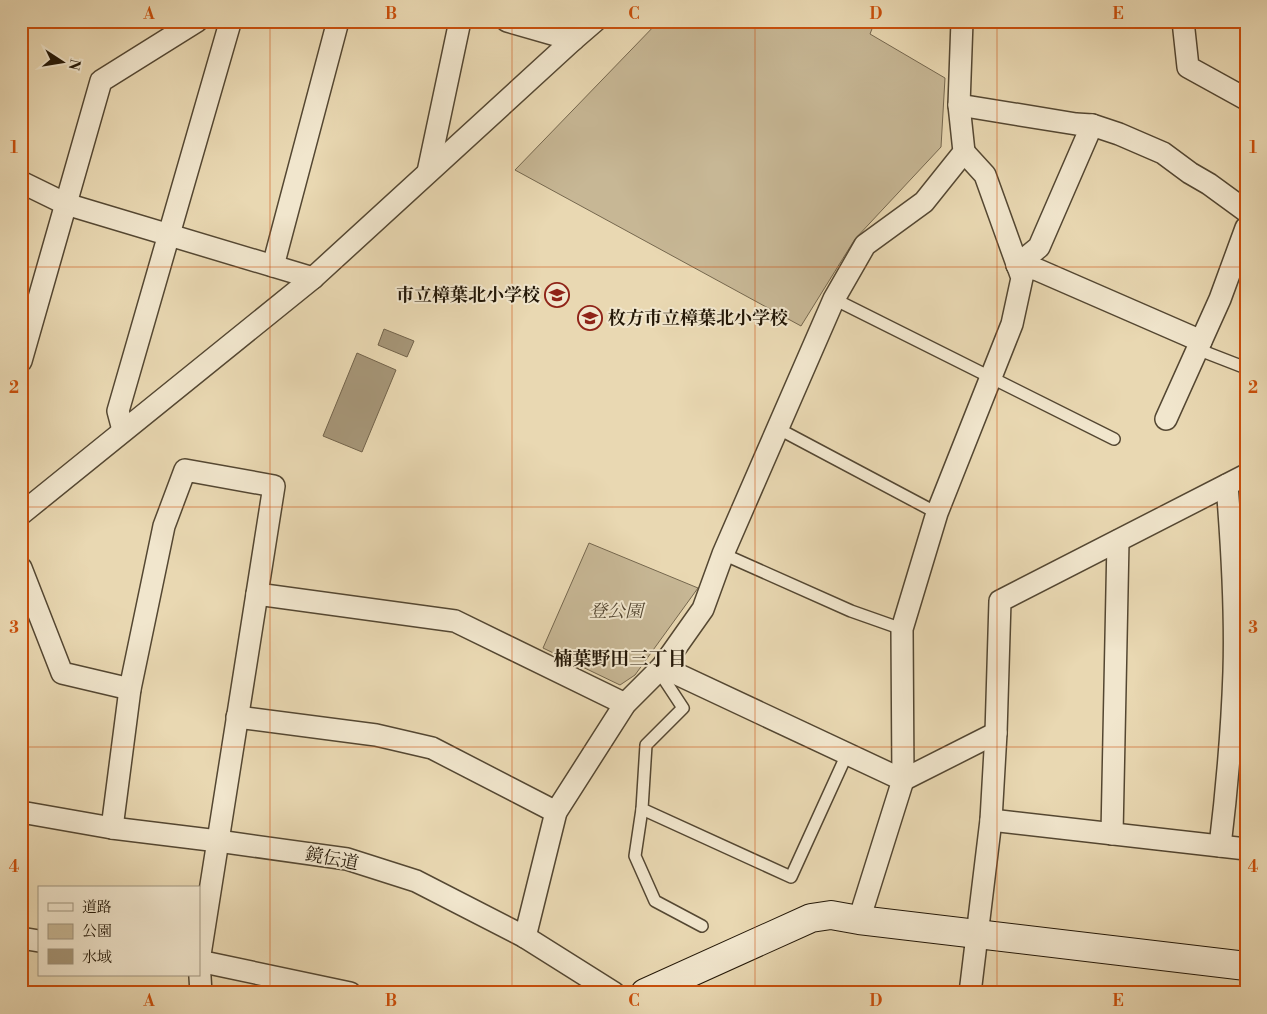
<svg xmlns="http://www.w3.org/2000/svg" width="1267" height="1014" viewBox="0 0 1267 1014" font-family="'Libre Bodoni','Noto Serif JP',serif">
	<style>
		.green { fill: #c7b795; stroke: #75674e }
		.water { fill: #a69678; stroke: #72634b }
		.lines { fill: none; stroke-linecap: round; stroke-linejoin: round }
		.lane-casing { stroke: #544732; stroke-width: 14 }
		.street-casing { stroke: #544732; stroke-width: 24 }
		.secondary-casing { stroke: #231707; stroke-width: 30 }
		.lane { stroke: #f1e6cd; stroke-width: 11 }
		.street { stroke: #f1e6cd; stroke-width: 21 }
		.secondary { stroke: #f1e6cd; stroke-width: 28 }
		.grid { fill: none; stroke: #ca4f0b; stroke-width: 1; stroke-opacity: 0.55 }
		.labels { text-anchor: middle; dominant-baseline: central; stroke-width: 4; stroke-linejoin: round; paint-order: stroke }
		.poi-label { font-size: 18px; font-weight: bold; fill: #231707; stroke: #f1e6cd; text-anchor: end }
		.park-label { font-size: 18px; font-style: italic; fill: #544732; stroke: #f1e6cd }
		.street-label { font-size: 18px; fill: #231707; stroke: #f1e6cd }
		.neighbourhood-label { font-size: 19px; font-weight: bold; fill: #231707; stroke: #f1e6cd }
		.neatline { fill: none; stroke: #ca4f0b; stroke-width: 2 }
		.grid-label { font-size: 16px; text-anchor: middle; font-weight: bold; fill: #ca4f0b }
	</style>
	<rect width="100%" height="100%" fill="#e9d8b2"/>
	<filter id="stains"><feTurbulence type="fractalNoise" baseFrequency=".004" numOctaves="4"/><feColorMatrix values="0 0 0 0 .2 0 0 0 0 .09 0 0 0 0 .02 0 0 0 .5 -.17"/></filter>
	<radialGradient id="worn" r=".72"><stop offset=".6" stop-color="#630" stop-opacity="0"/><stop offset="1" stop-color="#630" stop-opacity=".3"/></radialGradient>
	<g class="green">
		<polygon points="659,21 875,21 870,34 945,78 941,147 855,239 801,326 515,170"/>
		<polygon points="589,543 698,588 635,675 620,685 543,648"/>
	</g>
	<g class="water">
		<polygon points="384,329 414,341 407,357 378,345"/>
		<polygon points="357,353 396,370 362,452 323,436"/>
	</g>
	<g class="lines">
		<defs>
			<g id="lane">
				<polyline points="834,299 1114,439"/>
				<polyline points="1197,349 1246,368"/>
				<polyline points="777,428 937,513"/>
				<polyline points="723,554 851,611 902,629"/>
				<polyline points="658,670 683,708 646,745 642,809 791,877 847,754"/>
				<polyline points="642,809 635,856 655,901 702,926"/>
			</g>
			<g id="street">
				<polyline points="507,21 573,40"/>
				<polyline points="1183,21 1188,67 1246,99"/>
				<polyline points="959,105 1076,124 1092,125 1119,134 1163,153 1190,173 1209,184 1246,211"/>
				<polyline points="428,172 460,21"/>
				<polyline points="21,182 66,204 313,278"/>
				<polyline points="1017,265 1038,270 1201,341"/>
				<polyline points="1017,265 1039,247 1092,125"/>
				<polyline points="273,266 338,21"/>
				<polyline points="21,361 101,81 197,21"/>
				<polyline points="1166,419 1220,299 1246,228"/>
				<polyline points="123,430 118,411 230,23 229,21"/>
				<polyline points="21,514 313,278 573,40 595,21"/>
				<polyline points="21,568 62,673 130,689"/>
				<polyline points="257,594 455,621 625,704"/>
				<polyline points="662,667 903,780 996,733"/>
				<polyline points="237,717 376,735 432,748 556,812"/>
				<polyline points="21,812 112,828 218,841 347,859 416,881 525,937 614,993"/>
				<polyline points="991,820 1246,849"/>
				<polyline points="112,828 130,689 164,526 185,470 274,486 199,961 201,993"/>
				<polyline points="1112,834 1118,541"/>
				<path d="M1220,846c7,-58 12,-116 14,-174 2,-63 -2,-125 -7,-187"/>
				<polyline points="859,920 903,780 902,629 937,513 1012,324 1022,278 985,175 964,152"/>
				<polyline points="525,937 556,812 625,704 662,667 703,609 723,554 834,299 865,245 924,202 964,152 959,105 962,21"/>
				<polyline points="21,938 39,941"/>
				<polyline points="199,961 350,993"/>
				<polyline points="970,993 991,820 996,733 1000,601 1246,475"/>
			</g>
			<polyline id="secondary" points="645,993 811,918 831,915 859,920 1246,966"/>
		</defs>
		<use href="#lane" class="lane-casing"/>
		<use href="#street" class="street-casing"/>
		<use href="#secondary" class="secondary-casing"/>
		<use href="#lane" class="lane"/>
		<use href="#street" class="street"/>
		<use href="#secondary" class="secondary"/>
	</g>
	<path class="grid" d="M270,21v972M512,21v972M755,21v972M997,21v972M21,267h1225M21,507h1225M21,747h1225"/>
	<defs>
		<symbol id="school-ring" viewBox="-11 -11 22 22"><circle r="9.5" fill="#f1e6cd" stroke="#8f2418" stroke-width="1.5"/><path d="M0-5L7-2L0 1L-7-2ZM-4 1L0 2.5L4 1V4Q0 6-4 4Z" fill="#8f2418"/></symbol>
	</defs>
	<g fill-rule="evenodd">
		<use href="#school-ring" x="543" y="281" width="28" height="28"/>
		<use href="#school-ring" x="576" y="304" width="28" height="28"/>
	</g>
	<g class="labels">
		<g class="poi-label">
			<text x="540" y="295">市立樟葉北小学校</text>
			<text x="608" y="318" text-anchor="start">枚方市立樟葉北小学校</text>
		</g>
		<g class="park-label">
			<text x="616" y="611">登公園</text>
		</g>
		<g class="street-label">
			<text transform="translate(332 859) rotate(11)">鏡伝道</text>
		</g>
		<g class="neighbourhood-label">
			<text x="620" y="659">楠葉野田三丁目</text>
		</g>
	</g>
	<rect width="1267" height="1014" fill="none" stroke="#e9d8b2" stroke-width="55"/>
	<rect x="38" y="886" width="162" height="90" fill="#f1e6cd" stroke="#9f937e"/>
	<rect x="48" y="903" width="25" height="8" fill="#f1e6cd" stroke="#9f937e"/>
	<text x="82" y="912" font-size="15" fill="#231707">道路</text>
	<rect x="48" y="924" width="25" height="15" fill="#c7b795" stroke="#9f937e"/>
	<text x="82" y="936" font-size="15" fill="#231707">公園</text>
	<rect x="48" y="949" width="25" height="15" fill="#a69678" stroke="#9f937e"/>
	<text x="82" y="962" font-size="15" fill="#231707">水域</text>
	<g transform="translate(62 62) rotate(102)" stroke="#f1e6cd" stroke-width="4" paint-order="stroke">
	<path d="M0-4L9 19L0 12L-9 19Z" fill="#231707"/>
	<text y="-8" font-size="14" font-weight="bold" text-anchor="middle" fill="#231707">N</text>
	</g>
	<rect x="28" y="28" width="1212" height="958" class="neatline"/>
	<g class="grid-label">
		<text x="149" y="19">A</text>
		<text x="391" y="19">B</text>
		<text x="634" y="19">C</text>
		<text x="876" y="19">D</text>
		<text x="1118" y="19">E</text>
		<text x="14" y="153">1</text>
		<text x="1253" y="153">1</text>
		<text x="14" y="393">2</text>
		<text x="1253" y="393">2</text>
		<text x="14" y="633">3</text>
		<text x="1253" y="633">3</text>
		<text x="14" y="872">4</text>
		<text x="1253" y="872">4</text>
		<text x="149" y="1006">A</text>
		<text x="391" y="1006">B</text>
		<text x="634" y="1006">C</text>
		<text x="876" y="1006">D</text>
		<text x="1118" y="1006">E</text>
	</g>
	<rect width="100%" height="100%" filter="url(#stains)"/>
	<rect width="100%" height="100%" fill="url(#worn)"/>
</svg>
